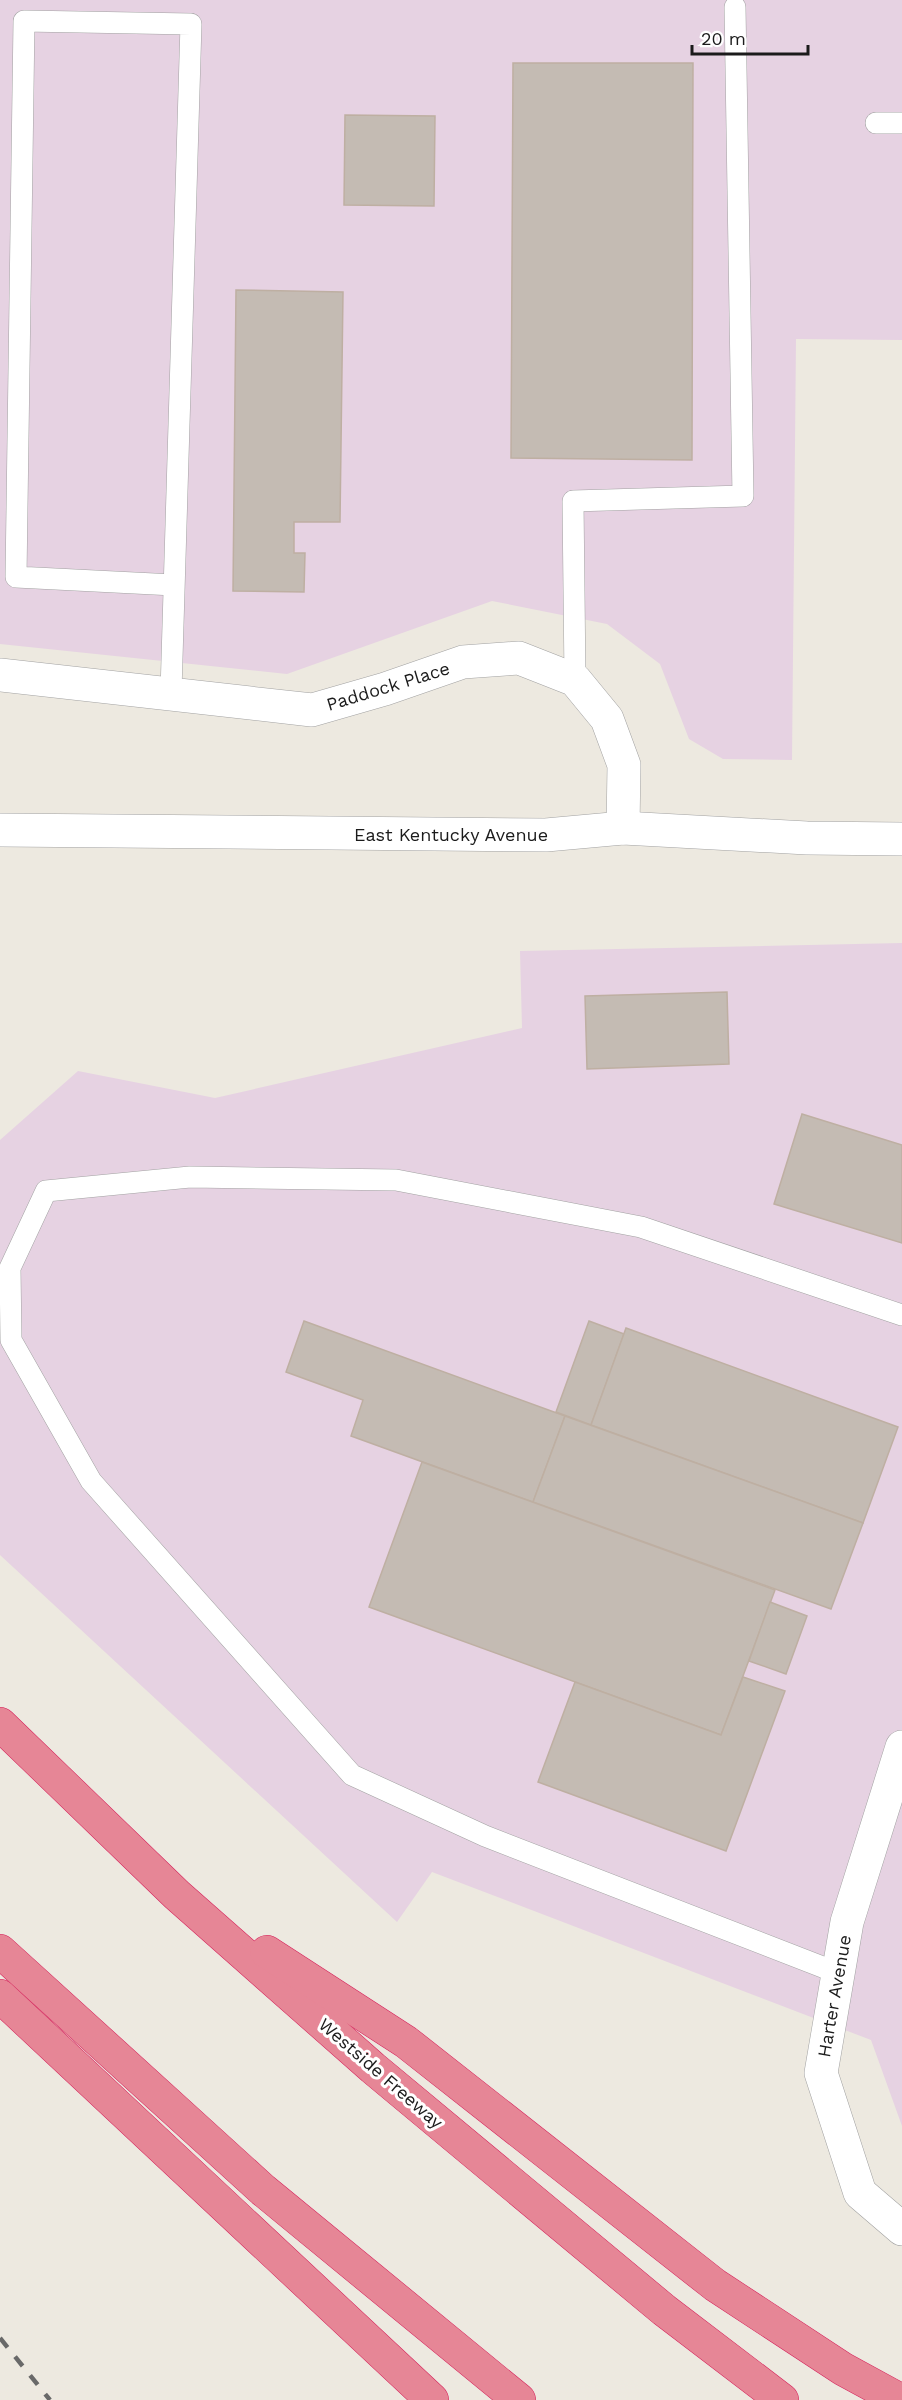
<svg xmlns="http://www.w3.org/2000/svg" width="902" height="2400" viewBox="0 0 902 2400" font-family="'Work Sans',sans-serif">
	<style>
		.industrial { fill: #e6d2e2 }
		.building { fill: #c4bbb3; stroke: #beafa2; stroke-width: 1.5 }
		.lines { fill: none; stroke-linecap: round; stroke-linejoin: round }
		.service-casing { stroke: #a2a2a2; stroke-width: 22 }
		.minor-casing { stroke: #a2a2a2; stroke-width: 34 }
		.tertiary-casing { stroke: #a2a2a2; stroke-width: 34 }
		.motorway-casing { stroke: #d5235c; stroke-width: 34 }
		.service { stroke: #fff; stroke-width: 21 }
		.minor { stroke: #fff; stroke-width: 33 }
		.tertiary { stroke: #fff; stroke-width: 33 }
		.motorway { stroke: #e68696; stroke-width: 33 }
		.rail { stroke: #696969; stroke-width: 4.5; stroke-dasharray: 12 12; stroke-linecap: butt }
		.labels { text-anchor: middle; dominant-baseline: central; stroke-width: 6; stroke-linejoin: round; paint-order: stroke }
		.street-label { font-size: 18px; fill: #1b1b1b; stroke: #fff }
	</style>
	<rect width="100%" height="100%" fill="#ede9e0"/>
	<g class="industrial">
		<polygon points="0,0 902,0 902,340 796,339 792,760 723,759 689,739 660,664 607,624 492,601 287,674 0,644"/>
		<polygon points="902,943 902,2126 871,2040 432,1872 397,1922 0,1555 0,1140 78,1071 215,1098 522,1028 520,951"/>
	</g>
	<g class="building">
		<polygon points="513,63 693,63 692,460 511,458"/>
		<polygon points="345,115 435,116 434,206 344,205"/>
		<polygon points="236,290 343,292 340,522 294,522 294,553 305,553 304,592 233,591"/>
		<polygon points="727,992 729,1064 587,1069 585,996"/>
		<polygon points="802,1114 902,1145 902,1243 774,1204"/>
		<polygon points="304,1321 565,1416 533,1502 351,1436 363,1400 286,1372"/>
		<polygon points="589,1321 624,1334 591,1425 556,1412"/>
		<polygon points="626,1328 898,1427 863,1523 591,1425"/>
		<polygon points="565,1416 863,1523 831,1609 533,1502"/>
		<polygon points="422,1462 775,1590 721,1735 369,1607"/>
		<polygon points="770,1602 807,1616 786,1674 749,1661"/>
		<polygon points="743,1677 785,1691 726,1851 538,1782 575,1682 721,1735"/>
	</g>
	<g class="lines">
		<defs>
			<g id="service">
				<polyline points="876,123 902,123"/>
				<polyline points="575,680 573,501 743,496 735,7"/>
				<polyline points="171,692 191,24 24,21 16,577 174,585"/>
				<polyline points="838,1973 485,1836 352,1775 91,1481 11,1340 10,1268 46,1191 190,1177 396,1180 641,1227 902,1315"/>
			</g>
			<g id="minor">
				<polyline points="0,675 312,710 385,689 463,662 519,658 575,680 607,719 624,765 623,828"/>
				<polyline points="902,1747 847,1922 821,2073 860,2193 902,2229"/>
			</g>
			<polyline id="tertiary" points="0,830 546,835 623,828 807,838 902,839"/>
			<g id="motorway">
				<polyline points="0,1724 177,1895 373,2068 664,2310 782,2400"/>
				<polyline points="0,1951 263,2190 519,2400"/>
				<polyline points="267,1952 406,2042 715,2285 843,2369 900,2400"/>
				<polyline points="0,1996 432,2400"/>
			</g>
		</defs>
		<use href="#service" class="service-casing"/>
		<use href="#minor" class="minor-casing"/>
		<use href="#tertiary" class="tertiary-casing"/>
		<use href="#motorway" class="motorway-casing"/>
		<use href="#service" class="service"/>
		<use href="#minor" class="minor"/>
		<use href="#tertiary" class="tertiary"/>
		<use href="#motorway" class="motorway"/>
		<polyline class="rail" points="0,2338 50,2400"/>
	</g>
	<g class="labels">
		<g class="street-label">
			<text transform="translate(388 686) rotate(-17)">Paddock Place</text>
			<text x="451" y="834">East Kentucky Avenue</text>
			<text transform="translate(834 1996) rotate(-80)">Harter Avenue</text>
			<text transform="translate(381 2073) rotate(41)">Westside Freeway</text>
		</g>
	</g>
	<path d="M692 45v9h116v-9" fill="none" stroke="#1b1b1b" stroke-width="3"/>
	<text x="701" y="45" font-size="18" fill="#1b1b1b" stroke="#ffffff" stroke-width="4.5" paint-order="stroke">20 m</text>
</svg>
